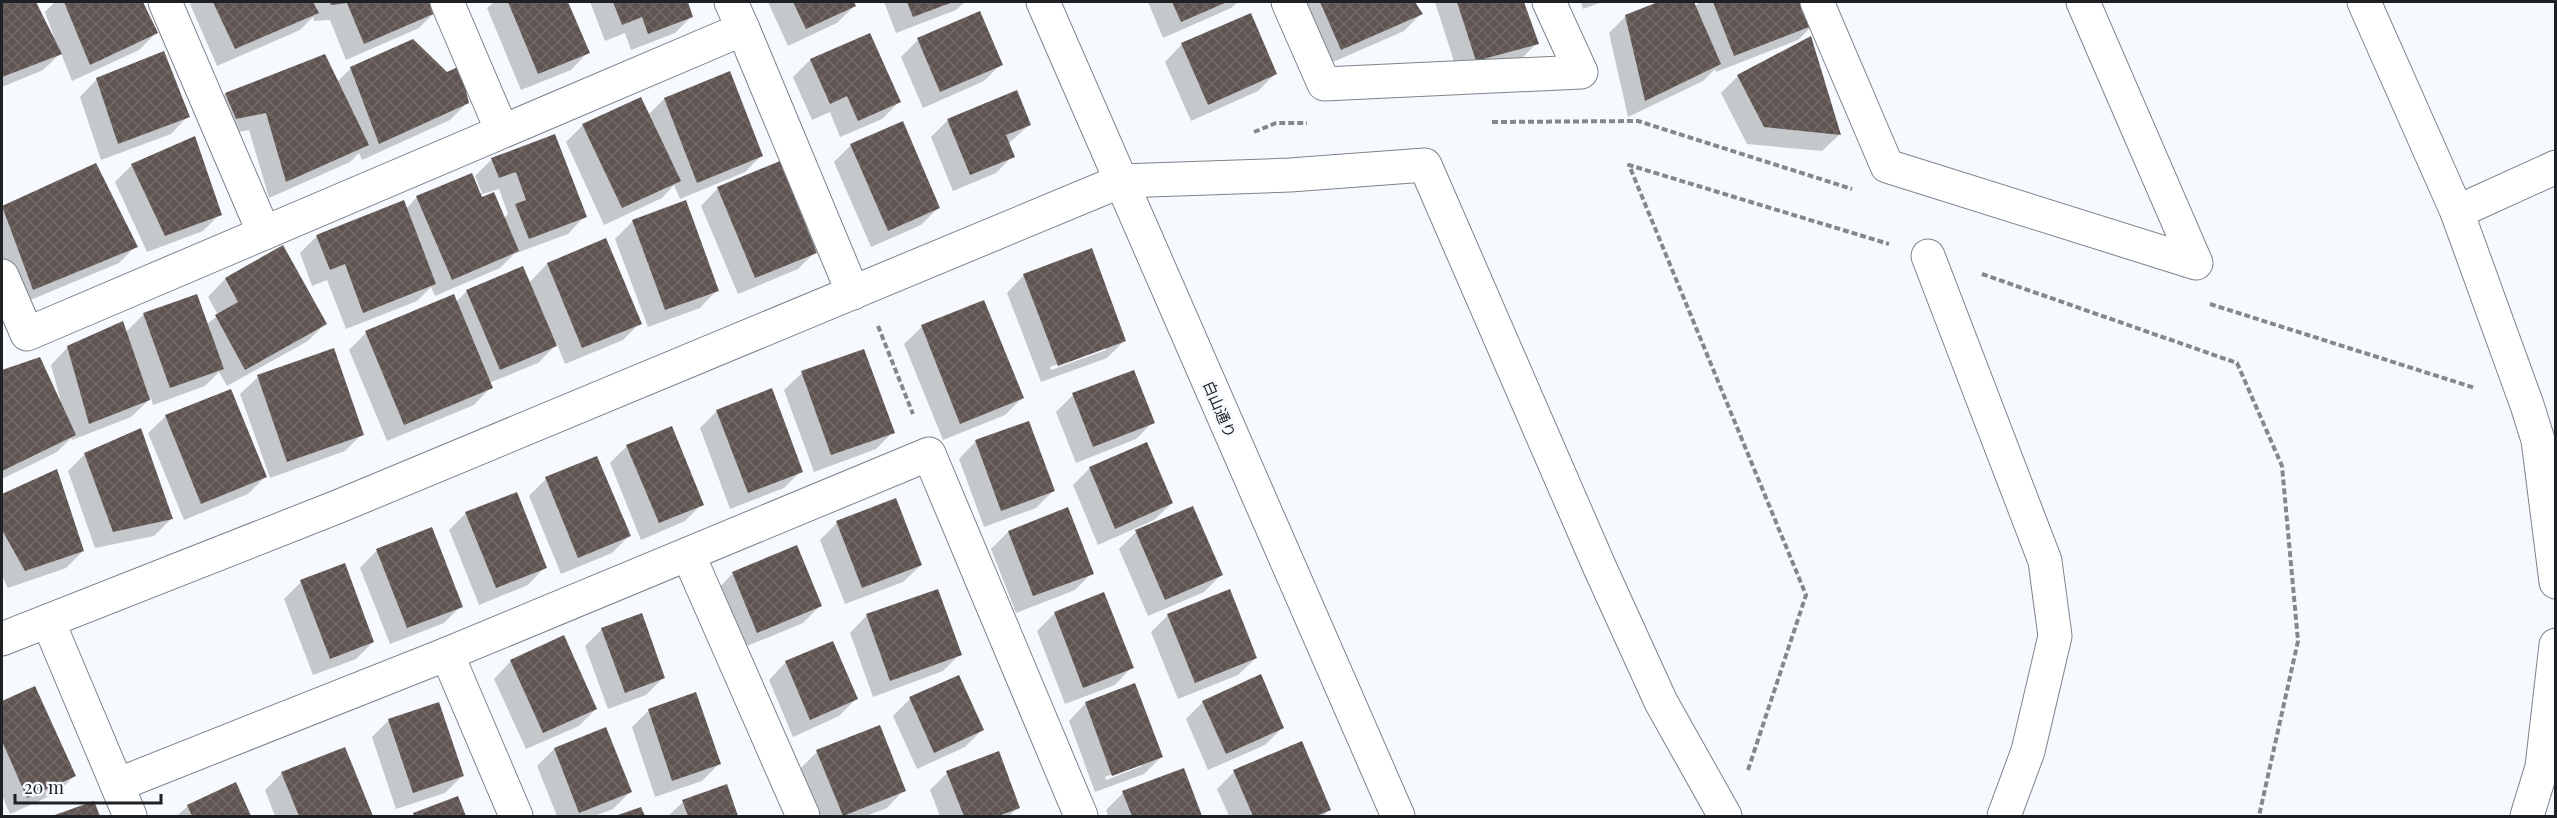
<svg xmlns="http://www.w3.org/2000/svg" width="2557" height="818" viewBox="0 0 2557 818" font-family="'Playfair Display','Noto Sans JP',serif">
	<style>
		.shadow { fill: #0003; fill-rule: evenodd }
		.building { fill: url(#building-cross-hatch) }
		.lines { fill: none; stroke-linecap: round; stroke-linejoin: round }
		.street-casing { stroke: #7b848c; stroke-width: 35 }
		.secondary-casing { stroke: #7b848c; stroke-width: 35 }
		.path { stroke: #84888b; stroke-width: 4; stroke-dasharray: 6 3; stroke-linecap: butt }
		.street { stroke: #fff; stroke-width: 33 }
		.secondary { stroke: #fff; stroke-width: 33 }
		.labels { text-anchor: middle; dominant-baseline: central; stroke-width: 6; stroke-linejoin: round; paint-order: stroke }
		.street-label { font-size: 15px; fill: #1d2124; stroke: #f6fafe }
	</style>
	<defs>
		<pattern id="building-cross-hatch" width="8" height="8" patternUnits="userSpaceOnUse" patternTransform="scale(1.5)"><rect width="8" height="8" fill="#605452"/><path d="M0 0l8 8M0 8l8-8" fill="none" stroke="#726967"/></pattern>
	</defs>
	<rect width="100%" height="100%" fill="#f6fafe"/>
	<g class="shadow">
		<polygon points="2,2 34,2 52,37 54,37 45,12 55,2 141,2 156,33 139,50 72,81 61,53 43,70 2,87"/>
		<polygon points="193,2 432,2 436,11 419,28 346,60 330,20 314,21 313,17 300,30 217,66 190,4"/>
		<polygon points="494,2 566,2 588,52 571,70 521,90 487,8"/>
		<polygon points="590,2 686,2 692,16 675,33 631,50 625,33 605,41"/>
		<polygon points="768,2 853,2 854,6 837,23 788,46"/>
		<polygon points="884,2 965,2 956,10 896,33"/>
		<polygon points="1148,2 1238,2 1231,8 1163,38"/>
		<polygon points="1296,2 1414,2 1421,14 1404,31 1324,66"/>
		<polygon points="1435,2 1523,2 1537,43 1520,60 1459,77"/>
		<polygon points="1581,2 1602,2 1583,9"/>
		<polygon points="1662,2 1693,2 1695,6 1700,2 1805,2 1815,23 1798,40 1716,72 1715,69 1703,81 1628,117 1609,33 1626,16"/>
		<polygon points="870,35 899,102 882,119 840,137 830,112 812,120 793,77 810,60"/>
		<polygon points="918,40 1001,64 984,81 923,108 901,57"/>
		<polygon points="1182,44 1276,73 1258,91 1191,121 1165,62"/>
		<polygon points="324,56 337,82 351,68 467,103 450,120 362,160 359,153 350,162 269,198 249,130 218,136 208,112 225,94"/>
		<polygon points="1738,76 1839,135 1822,151 1747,144 1721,93"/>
		<polygon points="97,79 188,116 171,134 101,160 80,97"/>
		<polygon points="664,99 762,155 745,172 680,199 674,185 662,198 604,225 566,142 583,125 648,115"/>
		<polygon points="948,120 1029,125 1008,144 1013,156 996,173 953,191 931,137"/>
		<path d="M554,136l31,80 -17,18 -54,20 -14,14 -65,28 -4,-9 -14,14 -71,28 -19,-49 -15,6 -12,-33 17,-17 89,-27 11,-12 65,-4 -7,-17 17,-17zM499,189l9,25 -4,4 -25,-23z"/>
		<polygon points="851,145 938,208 921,225 871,247 834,162"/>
		<polygon points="95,165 136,246 119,263 16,306 2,269 2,208"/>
		<polygon points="132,165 220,214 203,231 147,252 115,182"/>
		<polygon points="718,188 815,252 798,269 738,294 701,206"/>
		<polygon points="633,221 717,290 700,308 648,327 615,239"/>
		<polygon points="605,240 640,323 623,340 565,364 557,344 538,363 489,383 491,387 474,405 387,441 349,350 366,333 456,302 467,291 529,283 547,264"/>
		<polygon points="282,247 325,324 308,341 227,386 219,372 205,386 153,405 151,398 131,417 72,440 71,438 57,452 2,479 2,372 39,359 61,402 51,365 68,347 125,333 144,314 206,325 218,315 208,297 225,279"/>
		<path d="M1024,275l100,66 -17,17 -66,24 -34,-89zM1106,347v3l-55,20 -1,-3z"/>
		<polygon points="983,302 1022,398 1005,415 943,440 904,344 922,327"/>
		<polygon points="802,373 893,432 876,449 814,472 784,390"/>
		<polygon points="258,377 362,434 345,451 270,478 240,394"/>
		<polygon points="1073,395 1153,422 1136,439 1076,463 1056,412"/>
		<polygon points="717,411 801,471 784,488 730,509 700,428"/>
		<polygon points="166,416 265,477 248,494 184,520 148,433"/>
		<polygon points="976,441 1053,491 1036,508 984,527 959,459"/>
		<polygon points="627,446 702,504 685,521 641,540 610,463"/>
		<polygon points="85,454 171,519 154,536 95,548 68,471"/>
		<polygon points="1090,468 1172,503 1154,520 1098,545 1073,485"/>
		<polygon points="56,472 83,551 66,568 8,588 2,576 2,496"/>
		<polygon points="546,479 629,536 612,553 561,574 529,496"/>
		<polygon points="466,513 545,567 528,585 479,605 449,530"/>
		<polygon points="837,523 921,565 903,582 845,604 820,540"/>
		<polygon points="1008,532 1092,573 1075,590 1016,613 991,549"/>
		<polygon points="1136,532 1221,575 1204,592 1148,616 1119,549"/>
		<polygon points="377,550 461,606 444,623 390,644 360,568"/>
		<polygon points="733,573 820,606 803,623 740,649 716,591"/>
		<polygon points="301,582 373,642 356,659 313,675 284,599"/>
		<polygon points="1103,594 1132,667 1115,685 1065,704 1037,631 1054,614"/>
		<polygon points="867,615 960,654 943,671 873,697 850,633"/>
		<polygon points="1168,615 1256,658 1238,675 1178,699 1151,632"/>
		<polygon points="602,629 663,678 646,695 608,709 585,646"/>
		<polygon points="511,661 596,709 579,726 526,749 494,679"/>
		<polygon points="786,662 856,699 839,716 793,737 769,680"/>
		<polygon points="34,688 74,776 57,793 10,814 2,795 2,703"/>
		<polygon points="910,699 982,730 965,747 917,769 893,716"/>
		<polygon points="1203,702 1282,728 1265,745 1208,770 1186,719"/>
		<path d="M1086,703l75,54 -17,17 -49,18 -26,-71zM1142,763v3l-36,14 -1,-3z"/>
		<polygon points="649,710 719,764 702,781 655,797 632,727"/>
		<polygon points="389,720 462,776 445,793 396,809 372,737"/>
		<polygon points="605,729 630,792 613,809 594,816 557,816 537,766 554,749"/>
		<polygon points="345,749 372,816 275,816 265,790 282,773"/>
		<polygon points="817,752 904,790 887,808 866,816 819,816 800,769"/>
		<polygon points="1183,770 1201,816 1108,816 1106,810 1123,793"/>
		<polygon points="1234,772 1329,810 1323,816 1229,816 1217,789"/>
		<polygon points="947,773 1018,808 1009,816 940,816 930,790"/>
		<polygon points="235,784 250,816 177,816 188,806"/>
		<polygon points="726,786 737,816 668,816 683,802"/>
		<polygon points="457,798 464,816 412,816 414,815"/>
		<polygon points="94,803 99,816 56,816"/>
	</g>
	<g class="building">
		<polygon points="2,2 36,2 62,54 2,77"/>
		<polygon points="64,2 143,2 158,33 90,65"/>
		<polygon points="213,2 313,2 319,13 235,49"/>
		<polygon points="330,2 433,2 438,12 364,44 347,3 331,5"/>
		<polygon points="508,2 568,2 590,53 538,74"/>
		<polygon points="613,2 688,2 693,17 648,34 642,17 622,25"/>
		<polygon points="793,2 854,2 856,6 806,29"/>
		<polygon points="907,2 953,2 913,17"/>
		<polygon points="1172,2 1227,2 1181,22"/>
		<polygon points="1320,2 1415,2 1423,14 1341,50"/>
		<polygon points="1457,2 1524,2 1539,44 1476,61"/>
		<polygon points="1658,2 1694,2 1721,64 1645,101 1625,15"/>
		<polygon points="1713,2 1807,2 1817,24 1734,56"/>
		<polygon points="980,11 1003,65 940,92 917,38"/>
		<polygon points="1251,13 1277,74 1208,105 1181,43"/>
		<polygon points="870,33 901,102 858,121 847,96 830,104 810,59"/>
		<polygon points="1811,36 1841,135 1764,127 1737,75"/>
		<polygon points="413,39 447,72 460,66 469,103 379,144 350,67"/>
		<polygon points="164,51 190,117 118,144 96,78"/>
		<polygon points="325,54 369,145 286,182 266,113 236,119 225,93"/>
		<polygon points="730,71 763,156 697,183 664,98"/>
		<polygon points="1017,90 1031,125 1006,135 1015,157 970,175 947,119"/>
		<polygon points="641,97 681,181 622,208 582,124"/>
		<polygon points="903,121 940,208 888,231 850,144"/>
		<polygon points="555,134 587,217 529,239 515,204 526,200 516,172 499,178 491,158"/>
		<polygon points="195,136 222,215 165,236 131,164"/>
		<polygon points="780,161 817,253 755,278 717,187"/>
		<polygon points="96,163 138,247 33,290 2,206"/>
		<polygon points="472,173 482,197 494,192 519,251 452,280 416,196"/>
		<polygon points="404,200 436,284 363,313 345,264 330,270 316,235"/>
		<polygon points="686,200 719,291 665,310 632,220"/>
		<polygon points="606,238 642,324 582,348 547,263"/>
		<polygon points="283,245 327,324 245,370 215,315 238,302 225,278"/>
		<polygon points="1092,248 1126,341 1058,366 1023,274"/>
		<polygon points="523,266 557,346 500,370 466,290"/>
		<polygon points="197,294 224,369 170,388 143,313"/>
		<polygon points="454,294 493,388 404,425 365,331"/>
		<polygon points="984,300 1024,398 960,424 921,325"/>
		<polygon points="123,321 150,400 89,424 67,346"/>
		<polygon points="334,348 364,435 287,462 257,375"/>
		<polygon points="864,349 895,433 831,455 801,371"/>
		<polygon points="40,357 76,435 2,471 2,370"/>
		<polygon points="1134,370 1155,423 1093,447 1072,393"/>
		<polygon points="772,388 803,472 748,493 716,410"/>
		<polygon points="231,389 267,477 201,504 165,415"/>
		<polygon points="1029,421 1055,491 1001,511 975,440"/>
		<polygon points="672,426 704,505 659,523 626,445"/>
		<polygon points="141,428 173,519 113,532 84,453"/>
		<polygon points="1147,442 1173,503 1115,529 1089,467"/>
		<polygon points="597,456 631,536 578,558 545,477"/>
		<polygon points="57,469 84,551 25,571 2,530 2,494"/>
		<polygon points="517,492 547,568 496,588 465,512"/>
		<polygon points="896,498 922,565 862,588 836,521"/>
		<polygon points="1193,506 1223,575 1165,600 1135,530"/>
		<polygon points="1068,507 1094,574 1033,596 1008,531"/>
		<polygon points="432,527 463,607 407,628 376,549"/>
		<polygon points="797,545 822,606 757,633 732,572"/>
		<polygon points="345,563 374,642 330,659 300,580"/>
		<polygon points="938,589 962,655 890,681 866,614"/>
		<polygon points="1230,589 1257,658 1195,683 1167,614"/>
		<polygon points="1104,592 1134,668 1083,688 1054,612"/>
		<polygon points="642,613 665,678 625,693 601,628"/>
		<polygon points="564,635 597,709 543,733 510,660"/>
		<polygon points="833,641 858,699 810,720 785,661"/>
		<polygon points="1261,674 1284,728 1226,754 1202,701"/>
		<polygon points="959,675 984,730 934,753 909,697"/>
		<polygon points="1135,683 1163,757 1112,776 1085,702"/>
		<polygon points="35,686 76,776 27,798 2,741 2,701"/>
		<polygon points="696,692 721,764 672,781 648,709"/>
		<polygon points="439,702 464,776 413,793 388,719"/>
		<polygon points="880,725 906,791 843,816 816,750"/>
		<polygon points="606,727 632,792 579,813 554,748"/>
		<polygon points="1302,741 1331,810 1316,816 1253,816 1233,770"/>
		<polygon points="345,747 373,816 299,816 281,772"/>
		<polygon points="999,751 1020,808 998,816 964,816 946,771"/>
		<polygon points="1184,768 1202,816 1132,816 1122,791"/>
		<polygon points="236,782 251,816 192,816 187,805"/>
		<polygon points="727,784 738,816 688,816 682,800"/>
		<polygon points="458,796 466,816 414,816 413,813"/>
		<polygon points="94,801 100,816 52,816"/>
		<polygon points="641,807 645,816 615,816"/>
	</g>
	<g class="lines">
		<defs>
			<g id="street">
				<polyline points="165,2 264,233"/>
				<polyline points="447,2 502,131"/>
				<polyline points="1288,2 1324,84 1581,72 1549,2"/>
				<polyline points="1817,2 1887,166 2196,263 2083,2"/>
				<polyline points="2364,2 2457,212 2527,405 2538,440 2556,582"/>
				<polyline points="743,29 853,293"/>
				<polyline points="1121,181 1290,175 1425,165 1600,568 1661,702 1725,816"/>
				<polyline points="2457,212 2556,167"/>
				<polyline points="1928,256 2045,561 2055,636 2028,751 2004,816"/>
				<polyline points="2,276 27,334 743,29 731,2"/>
				<polyline points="688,554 803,816"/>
				<polyline points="48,621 117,785"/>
				<polyline points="447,654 516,816"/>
				<polyline points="130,816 117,785 447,654 929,454 1081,816"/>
				<polyline points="2527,816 2542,767 2556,645"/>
			</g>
			<g id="secondary">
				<polyline points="1043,2 1398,816"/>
				<polyline points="2,639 337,507 1121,181"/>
			</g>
		</defs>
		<use href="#street" class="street-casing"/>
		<use href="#secondary" class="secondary-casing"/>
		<g class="path">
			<polyline points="1492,122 1638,121 1852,189"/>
			<polyline points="1254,132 1276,123 1307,123"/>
			<polyline points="1982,274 2237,363 2282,466 2298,641 2259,816"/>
			<polyline points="2210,304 2475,388"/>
			<polyline points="878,326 913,414"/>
			<polyline points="1748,770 1806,595 1629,165 1889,244"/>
		</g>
		<use href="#street" class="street"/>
		<use href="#secondary" class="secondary"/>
	</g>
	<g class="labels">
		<g class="street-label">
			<text transform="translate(1220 409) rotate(67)">白山通り</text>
		</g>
	</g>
	<rect width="2557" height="818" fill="none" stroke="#1d2124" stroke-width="6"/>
	<path d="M15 794v9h146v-9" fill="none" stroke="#1d2124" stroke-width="3"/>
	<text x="24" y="794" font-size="18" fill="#1d2124" stroke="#f6fafe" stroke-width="4.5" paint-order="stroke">20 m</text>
</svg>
